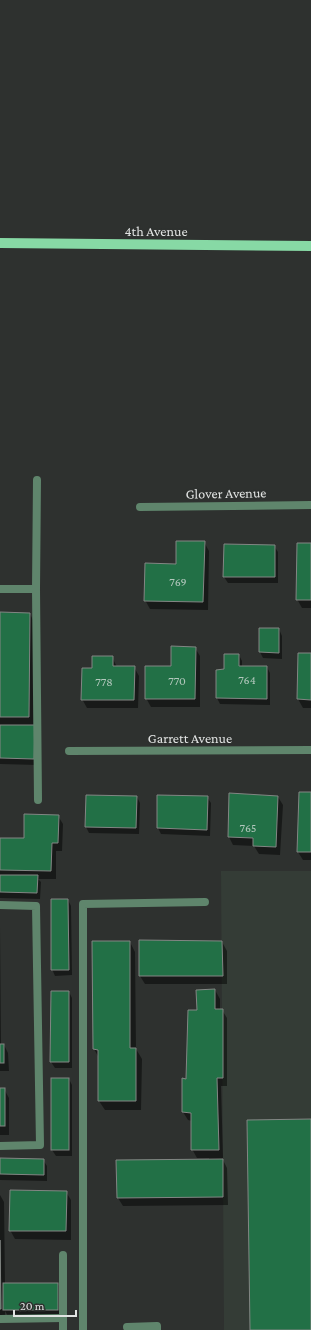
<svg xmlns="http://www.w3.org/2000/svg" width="311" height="1330" viewBox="0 0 311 1330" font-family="'Crimson Pro',serif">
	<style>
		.built { fill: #343c36 }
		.shadow { fill: #0007 }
		.building { fill: #227046; stroke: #838684 }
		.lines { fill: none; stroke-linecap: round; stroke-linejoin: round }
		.lane { stroke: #5f856c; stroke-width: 8 }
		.street { stroke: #5f856c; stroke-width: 8 }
		.primary { stroke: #87d9a5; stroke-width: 10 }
		.labels { text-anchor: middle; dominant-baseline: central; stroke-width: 3.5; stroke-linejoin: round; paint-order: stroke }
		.number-label { font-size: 12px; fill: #b2c7bc }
		.street-label { font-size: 14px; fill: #e2e4e3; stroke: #2e312f }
	</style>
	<rect width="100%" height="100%" fill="#2e312f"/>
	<polygon class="built" points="221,871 311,871 311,1330 224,1330"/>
	<g class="shadow">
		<polygon points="204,542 209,551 208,610 150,609 145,600 177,565"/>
		<polygon points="311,544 311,608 302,608 297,599"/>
		<polygon points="274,546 278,552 278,583 228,583 224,577"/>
		<polygon points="0,613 30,614 34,622 37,765 0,764"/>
		<polygon points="260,629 279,629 282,636 282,659 263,658 260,652"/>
		<polygon points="195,648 200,656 200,707 151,707 146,698 172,667"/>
		<polygon points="299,654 311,654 311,708 303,708 298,699"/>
		<polygon points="239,655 242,661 242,667 267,667 270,673 270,705 220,704 217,698 217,671 225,670"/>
		<polygon points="112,657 117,667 134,667 139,676 138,708 87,708 82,699 93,669"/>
		<polygon points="311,793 311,860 303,860 298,852"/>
		<polygon points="158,796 207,797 211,803 210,836 161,834 158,828"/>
		<polygon points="137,797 140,803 139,834 89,833 86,827"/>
		<polygon points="278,797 283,805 280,855 259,854 254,846 233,845 229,837"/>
		<polygon points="58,816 63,824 62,851 56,851 56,879 38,879 41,882 40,899 0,898 0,839 25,839"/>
		<polygon points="68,900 71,906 72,975 55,976 52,969"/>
		<polygon points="0,927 1,1045 4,1045 8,1053 9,1071 0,1071"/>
		<polygon points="130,942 135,952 136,1049 142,1059 141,1110 105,1110 99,1101 99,1058 94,1049"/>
		<polygon points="222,942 227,951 227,984 145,984 140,976"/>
		<polygon points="215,990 220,999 220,1010 222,1010 227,1018 227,1086 221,1086 223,1158 222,1158 227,1168 228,1205 123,1206 118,1198 209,1160 209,1158 197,1158 192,1149 192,1121 188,1120 183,1112 198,1011"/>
		<polygon points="52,992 69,992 72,998 72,1068 55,1068 51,1062"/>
		<polygon points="69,1079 72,1085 72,1156 56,1156 52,1150"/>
		<polygon points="0,1089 4,1089 9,1098 9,1135 0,1135"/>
		<polygon points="0,1159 43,1160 47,1166 47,1181 0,1180"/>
		<polygon points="66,1192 71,1200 71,1240 15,1239 10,1230"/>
		<polygon points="0,1195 4,1202 5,1284 58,1284 61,1290 61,1316 8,1316 5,1311 5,1318 0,1318"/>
	</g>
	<g class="building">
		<polygon points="176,541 205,541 203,602 144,601 145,563 176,564"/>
		<polygon points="297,543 311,543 311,600 296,600"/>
		<polygon points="224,544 275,545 275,577 223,577"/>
		<polygon points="0,612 30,613 29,717 0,717"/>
		<polygon points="259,628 279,628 279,653 259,652"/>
		<polygon points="171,646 196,647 195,699 145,699 145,666 171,666"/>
		<polygon points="298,653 311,653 311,700 297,699"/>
		<polygon points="224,654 239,654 239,666 267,666 267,699 216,698 216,670 224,669"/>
		<polygon points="92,656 113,656 113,666 135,666 134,700 81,700 82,668 92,668"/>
		<polygon points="0,725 35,725 34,759 0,758"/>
		<polygon points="299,792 311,792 311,852 297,852"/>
		<polygon points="229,793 278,796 276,847 253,846 253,838 228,837"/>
		<polygon points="86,795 137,796 136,828 85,827"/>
		<polygon points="157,795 208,796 207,830 157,828"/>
		<polygon points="24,814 59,815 58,843 52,843 51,871 0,870 0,838 24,838"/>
		<polygon points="0,875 38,875 37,893 0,892"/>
		<polygon points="51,899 68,899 69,970 51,970"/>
		<polygon points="139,940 222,941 223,976 139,976"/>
		<polygon points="92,941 130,941 130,1048 136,1048 136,1101 98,1101 98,1050 93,1049"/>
		<polygon points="215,989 215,1009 223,1009 223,1078 217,1078 219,1150 191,1150 191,1113 182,1112 182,1078 186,1079 188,1010 197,1010 196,990"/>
		<polygon points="51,991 69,991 69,1062 50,1062"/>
		<rect x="0" y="1044" width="4" height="19"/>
		<rect x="51" y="1078" width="18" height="72"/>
		<rect x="0" y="1088" width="5" height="38"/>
		<polygon points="311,1119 311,1330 250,1330 247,1120"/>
		<polygon points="0,1158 44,1159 44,1175 0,1174"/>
		<polygon points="223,1159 223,1197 117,1198 116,1160"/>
		<polygon points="10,1190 67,1191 66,1231 9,1231"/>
		<polygon points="0,1240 1,1309 0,1309"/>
		<rect x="3" y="1283" width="55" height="27"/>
	</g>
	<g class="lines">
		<g class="lane">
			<polyline points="0,589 36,589 38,800"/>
			<polyline points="36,589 37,480"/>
			<polyline points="0,905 36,906 40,1145 0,1146"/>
			<polyline points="0,1319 63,1318"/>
			<polyline points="127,1327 157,1326 157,1330"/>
			<polyline points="63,1330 63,1255"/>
			<polyline points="83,1330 83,904 205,902"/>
		</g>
		<g class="street">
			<polyline points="140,507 311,505"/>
			<polyline points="69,751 311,750"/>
		</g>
		<polyline class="primary" points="0,243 311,246"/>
	</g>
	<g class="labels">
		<g class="number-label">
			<text x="178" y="582">769</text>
			<text x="247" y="680">764</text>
			<text x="177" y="681">770</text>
			<text x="104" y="682">778</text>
			<text x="248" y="828">765</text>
		</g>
		<g class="street-label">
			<text x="156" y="231">4th Avenue</text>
			<text transform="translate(226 493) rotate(-1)">Glover Avenue</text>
			<text x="190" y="738">Garrett Avenue</text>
		</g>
	</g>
	<path d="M14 1310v6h62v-6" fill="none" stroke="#e2e4e3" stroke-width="2"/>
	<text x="20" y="1310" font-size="12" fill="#e2e4e3" stroke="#2e312f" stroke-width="3" paint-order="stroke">20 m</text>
</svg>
